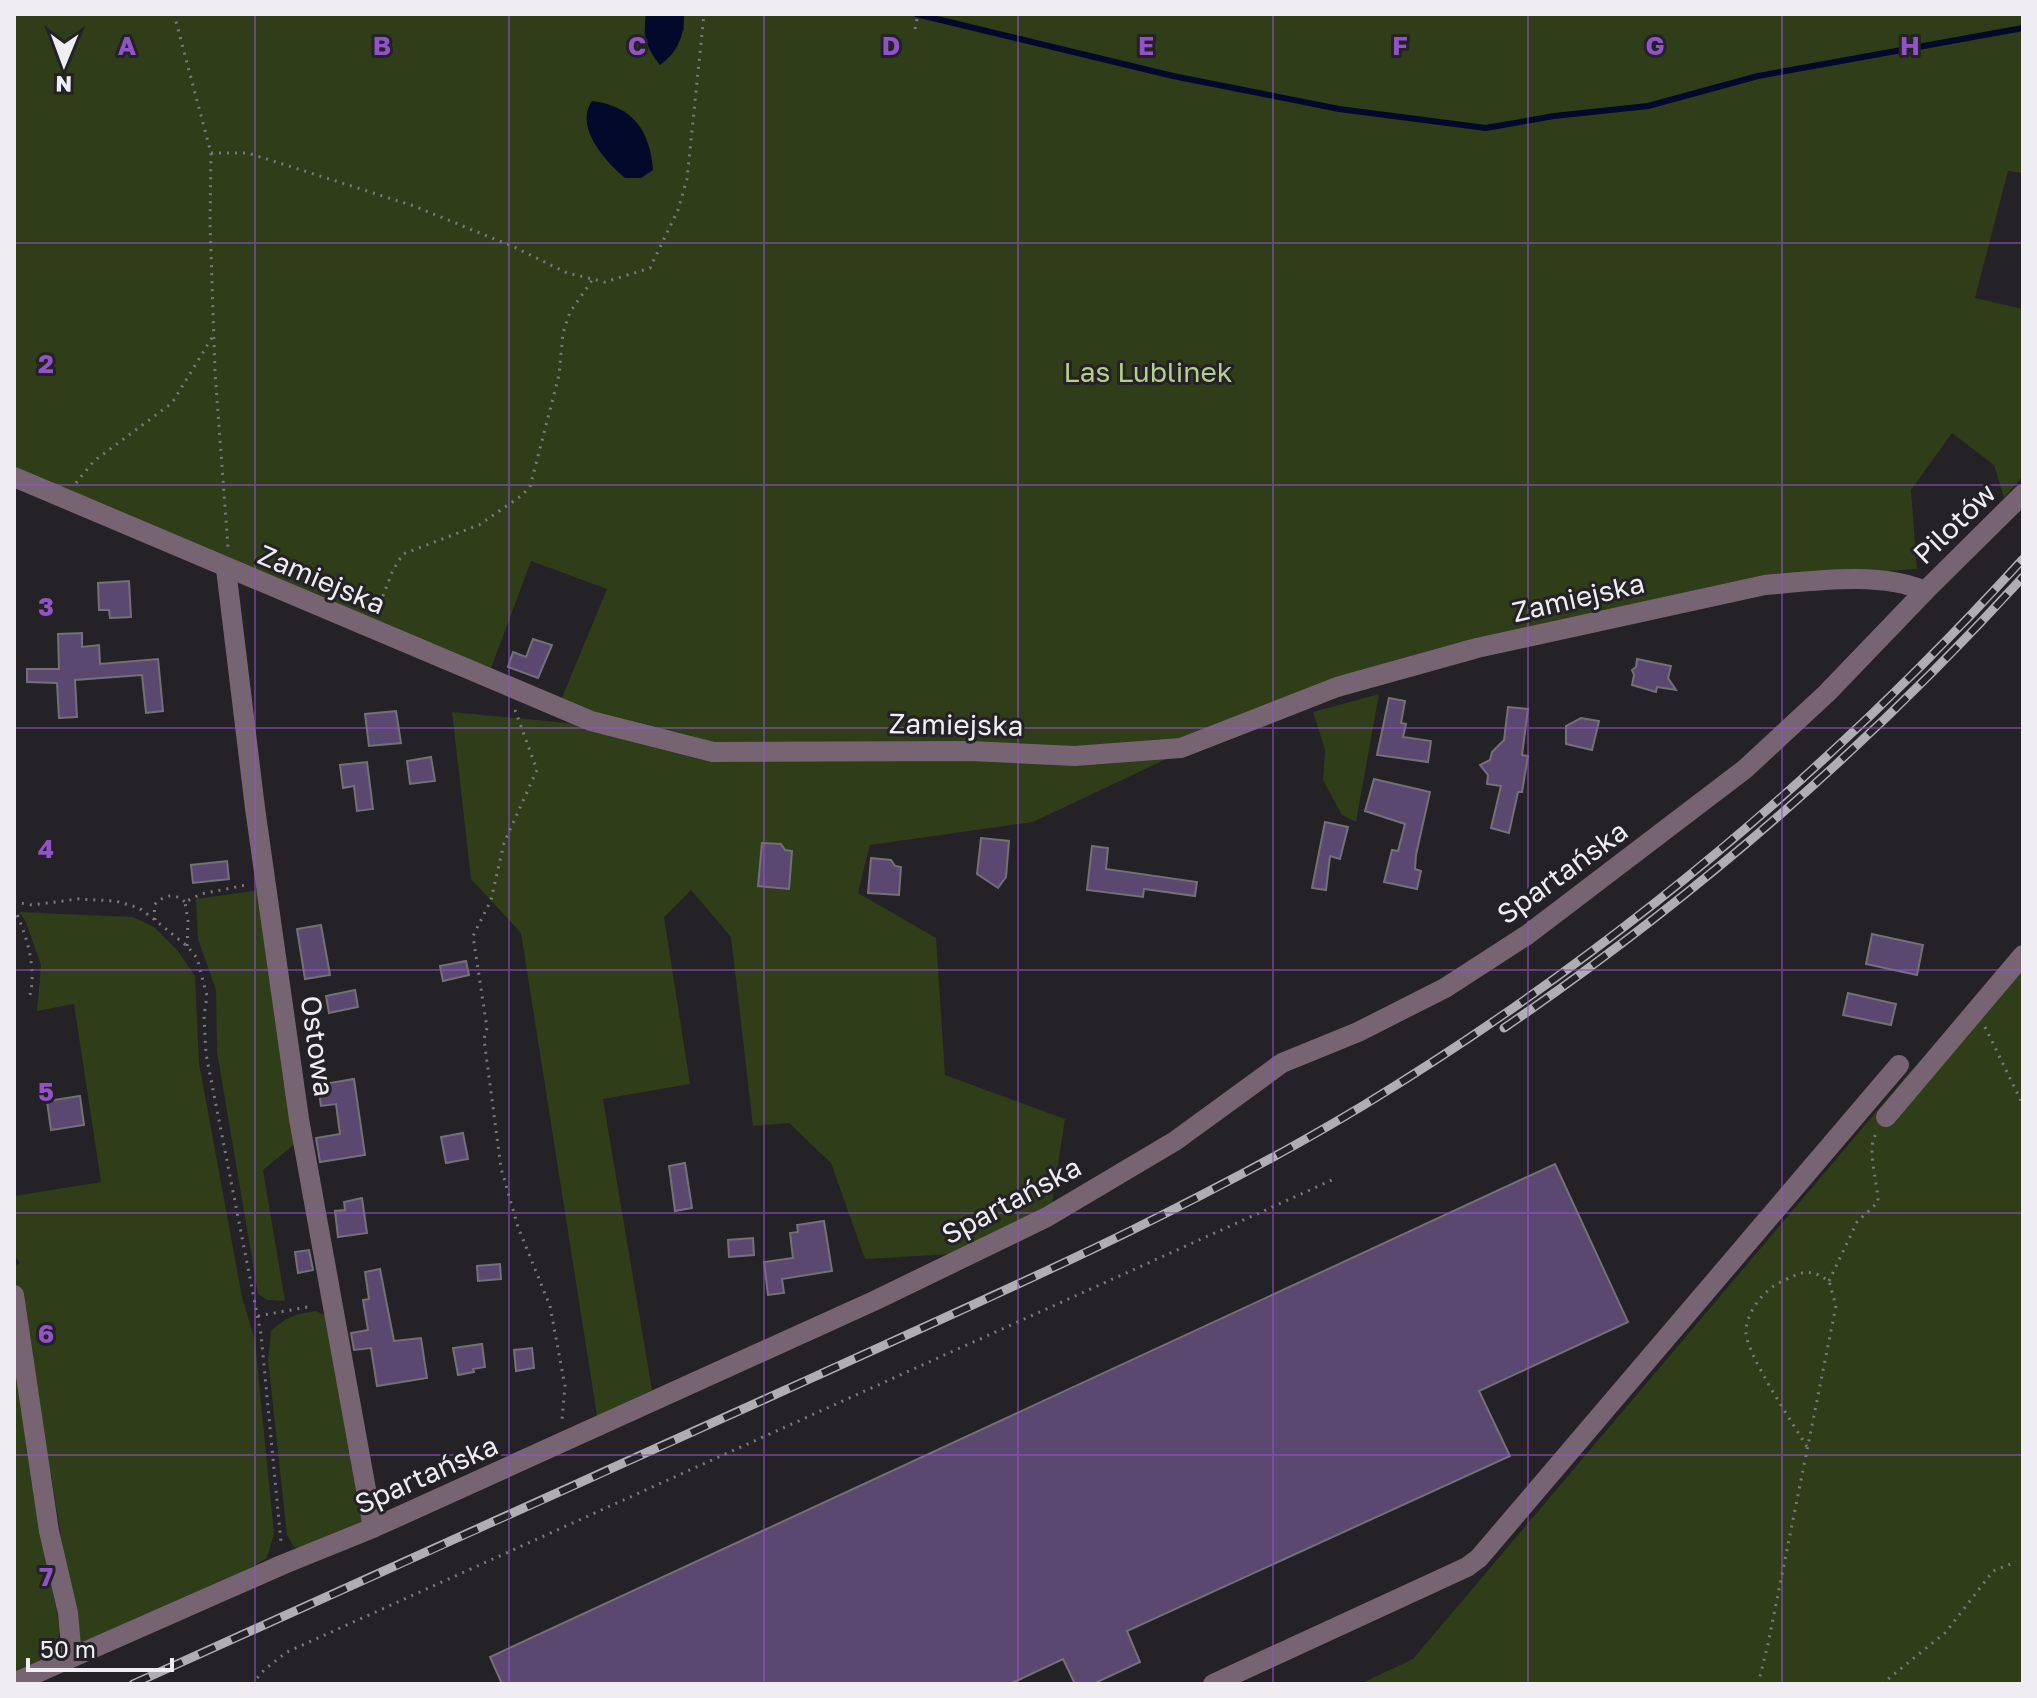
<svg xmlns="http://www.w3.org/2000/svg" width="2037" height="1698" viewBox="0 0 2037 1698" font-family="'Golos Text',sans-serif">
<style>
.green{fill:#2f3d18}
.water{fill:#02092a}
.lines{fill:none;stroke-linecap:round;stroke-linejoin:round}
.stream{stroke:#02092a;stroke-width:6}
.building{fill:#5b4871;stroke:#737077;stroke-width:2}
.path{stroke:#7c797e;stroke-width:3;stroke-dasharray:2 6;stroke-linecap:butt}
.minor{stroke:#776472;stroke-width:20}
.rail-casing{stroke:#b1aeb3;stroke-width:9}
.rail{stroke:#242127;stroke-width:6;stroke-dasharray:18;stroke-linecap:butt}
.grid{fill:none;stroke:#9253c9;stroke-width:2;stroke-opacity:0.55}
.labels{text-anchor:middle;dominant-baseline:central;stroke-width:6;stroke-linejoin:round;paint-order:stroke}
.park-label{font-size:28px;fill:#b4cf88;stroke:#242127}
.street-label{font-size:28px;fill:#efedf1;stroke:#242127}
.grid-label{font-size:26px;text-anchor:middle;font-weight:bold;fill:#9253c9;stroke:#242127;stroke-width:6;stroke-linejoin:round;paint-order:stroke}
</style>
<rect width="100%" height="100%" fill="#242127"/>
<!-- green -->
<g class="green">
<polygon points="14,14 646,14 644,35 684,31 684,14 2023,14 2023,173 2008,171 1975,298 2023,309 2023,476 2004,498 1994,465 1952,433 1911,490 1917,569 1760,579 1334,681 1178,742 1077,752 716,746 593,713 561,700 607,589 531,561 490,671 14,470"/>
<polygon points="1379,694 1356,822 1342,815 1323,780 1325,750 1313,712"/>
<polygon points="452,712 578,724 713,757 1175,755 1033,822 870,845 858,893 936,938 945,1075 1065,1119 1052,1204 953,1254 865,1259 831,1163 789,1123 753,1126 731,937 691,890 664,917 690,1084 603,1099 652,1390 597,1416 521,933 471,879"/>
<polygon points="260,890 298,1141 263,1170 285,1301 267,1300 258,1294 217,1052 216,990 198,939 196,899"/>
<polygon points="19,912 133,917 154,927 178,951 195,976 199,1063 242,1297 255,1341 274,1534 267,1558 238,1575 79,1647 51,1475 31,1475 60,1629 55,1655 14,1676 14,1266 20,1263 14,1255 14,1196 101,1182 74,1004 37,1011 41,965 26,922"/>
<polygon points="2023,963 2023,1684 1360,1684 1413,1659 1909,1073 1935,1045"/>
<path d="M316,1311L329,1317L364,1525L307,1549L294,1547L287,1535L268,1360L271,1331C284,1318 297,1313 316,1311Z"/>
</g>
<!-- water -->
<g class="water">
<path d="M646,14H684C684,36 678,52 660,65C646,48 643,36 646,14Z"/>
<path d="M592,101C633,106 650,131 653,170L641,178H625C605,161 574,127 592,101Z"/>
</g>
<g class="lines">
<!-- stream -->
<polyline class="stream" points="916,14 1173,76 1339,109 1486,128 1554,116 1648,106 1758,76 2023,28"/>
</g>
<!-- building -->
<g class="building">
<polygon points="129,581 131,617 110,618 109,610 99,610 98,583"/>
<polygon points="82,633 82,647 99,645 100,664 158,659 163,711 146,713 142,675 75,680 77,717 59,718 57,683 27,682 27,669 59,669 58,634"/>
<polygon points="533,639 552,645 538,678 508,667 513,652 526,657"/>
<polygon points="1637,659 1671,666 1668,678 1676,690 1657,687 1656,692 1632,685 1634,675 1632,670 1636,667"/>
<polygon points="1389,698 1405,701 1401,723 1406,724 1403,737 1431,741 1428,762 1377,755"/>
<polygon points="1508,707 1528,709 1522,755 1528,756 1522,792 1518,792 1509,833 1491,828 1501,786 1487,784 1488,775 1480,765 1490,760 1492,752 1504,740"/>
<polygon points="396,711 401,743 369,746 365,714"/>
<polygon points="1581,718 1599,721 1592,750 1566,744 1566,726"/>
<polygon points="431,757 435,781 410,784 407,761"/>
<polygon points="367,762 373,809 357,811 354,786 343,788 340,765"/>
<polygon points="1374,779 1430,792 1416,855 1415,869 1421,871 1417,889 1384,882 1392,850 1398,851 1405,824 1365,811"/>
<polygon points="1325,822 1348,827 1340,859 1330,856 1326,890 1312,888"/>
<polygon points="981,838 1009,841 1006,877 998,888 977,874"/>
<polygon points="762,843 781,844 785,850 792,851 789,889 758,886"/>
<polygon points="1092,846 1108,848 1106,869 1197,882 1195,896 1144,889 1143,897 1087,890"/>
<polygon points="871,858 891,860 895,866 901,867 899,895 868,893"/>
<polygon points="227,861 229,879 193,883 191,865"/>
<polygon points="321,925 330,975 305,979 297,929"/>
<polygon points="1872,934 1923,945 1917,975 1866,964"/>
<polygon points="466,961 469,975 443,981 440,966"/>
<polygon points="355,990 358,1007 329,1013 326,996"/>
<polygon points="1848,993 1896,1004 1891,1025 1843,1015"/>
<polygon points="354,1079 365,1155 320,1162 316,1138 340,1134 336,1104 321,1106 318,1085"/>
<polygon points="80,1096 84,1125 51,1130 47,1101"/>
<polygon points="463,1133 468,1159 446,1163 441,1137"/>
<polygon points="685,1163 692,1208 675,1211 669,1166"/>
<polygon points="1555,1164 1628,1322 1479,1391 1510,1456 1127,1631 1140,1662 1093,1684 1075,1684 1063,1659 1010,1684 502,1684 490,1657"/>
<polygon points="362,1198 367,1233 338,1237 335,1211 345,1210 344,1202"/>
<polygon points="824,1221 832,1271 782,1279 784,1293 768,1295 764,1262 793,1258 790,1233 798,1232 797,1225"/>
<polygon points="753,1238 754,1255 729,1257 728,1240"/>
<polygon points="309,1250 313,1270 298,1273 295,1252"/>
<polygon points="500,1264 501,1279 478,1281 477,1266"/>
<polygon points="380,1269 394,1341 421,1338 427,1378 377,1386 371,1348 354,1350 351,1333 368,1330 363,1300 369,1299 365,1272"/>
<polygon points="482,1344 485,1367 473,1369 474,1372 458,1375 453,1348"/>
<polygon points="532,1348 534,1368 516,1371 514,1350"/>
</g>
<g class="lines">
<!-- path -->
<g class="path">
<polyline points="174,14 211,153 210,224 215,372 228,547"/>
<polyline points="915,29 918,14"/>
<polyline points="211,153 248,153 414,206 514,247 567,273 605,282 650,268 678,210 687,179 704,14"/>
<polyline points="76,483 94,461 172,403 213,336"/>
<polyline points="377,611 393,570 403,554 479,525 521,496 530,487 559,375 563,333 570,312 593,279"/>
<polyline points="515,710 537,770 504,843 491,900 473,936 487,1028 484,1039 501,1168 518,1227 550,1306 565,1386 562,1420"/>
<polyline points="14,902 32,905 78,899 116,901 139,908 155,920 187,946 197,958 207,996 204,1016 206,1054 261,1334 281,1542"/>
<path d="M14,908C26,933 37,968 30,995"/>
<path d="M155,920L154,905C164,895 174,892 185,902"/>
<polyline points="187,946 188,921 185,902 201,894 246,885"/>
<polyline points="1985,1027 2023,1105"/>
<path d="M1829,1281L1857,1222L1878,1202C1878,1183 1866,1149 1876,1134"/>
<polyline points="258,1316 313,1306"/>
<polyline points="252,1684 265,1669 287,1652 1332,1180"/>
<path d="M1758,1684L1768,1644L1836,1306L1829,1281C1808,1267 1801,1272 1779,1283C1763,1291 1746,1313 1746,1332C1746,1354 1794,1425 1807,1447"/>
<polyline points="1882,1684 1946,1632 1993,1571 2016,1562"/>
</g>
<!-- minor -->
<g class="minor">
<path d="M14,477L591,721L713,752L970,751L1075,756L1181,748L1337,687L1477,648L1765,585C1813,581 1880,571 1925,591"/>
<polyline points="226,569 255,808 299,1119 373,1528"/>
<polyline points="1886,1117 2023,955"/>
<polyline points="14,1295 49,1531 68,1613 72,1657"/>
<polyline points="14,1683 284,1564 373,1528 876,1300 1047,1217 1175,1141 1282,1063 1358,1032 1445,988 1527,935 1745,769 1827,693 1925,591 2023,494"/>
<polyline points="1213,1684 1467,1567 1479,1558 1899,1065"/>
</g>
<defs>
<g id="rail">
<path d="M1504,1028C1693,899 1868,747 2023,577"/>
<path d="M133,1684C360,1582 587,1480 814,1377C1001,1292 1188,1211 1364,1105C1609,956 1830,771 2023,559"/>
</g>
</defs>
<!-- rail casing -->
<use href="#rail" class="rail-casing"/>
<!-- rail -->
<use href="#rail" class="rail"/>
</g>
<!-- grid -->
<path class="grid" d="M255,14V1684M509,14V1684M764,14V1684M1018,14V1684M1273,14V1684M1528,14V1684M1782,14V1684M14,243H2023M14,485H2023M14,728H2023M14,970H2023M14,1213H2023M14,1455H2023"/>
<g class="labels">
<!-- park labels -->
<g class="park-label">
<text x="1148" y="371">Las Lublinek</text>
</g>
<!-- street labels -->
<g class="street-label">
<text transform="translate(1954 523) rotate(-44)">Pilotów</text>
<text transform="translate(322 579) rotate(23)">Zamiejska</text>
<text transform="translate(1578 597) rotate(-13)">Zamiejska</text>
<text transform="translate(956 724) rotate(1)">Zamiejska</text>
<text transform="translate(1562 872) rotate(-36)">Spartańska</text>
<text transform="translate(318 1046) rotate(82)">Ostowa</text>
<text transform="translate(1011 1200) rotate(-28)">Spartańska</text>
<text transform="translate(426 1474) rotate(-24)">Spartańska</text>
</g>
</g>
<g class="grid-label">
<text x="127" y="55">A</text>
<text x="382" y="55">B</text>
<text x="637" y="55">C</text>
<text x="891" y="55">D</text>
<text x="1146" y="55">E</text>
<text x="1400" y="55">F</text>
<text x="1655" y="55">G</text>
<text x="1910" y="55">H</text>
<text x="46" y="373">2</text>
<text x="46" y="616">3</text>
<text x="46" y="858">4</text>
<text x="46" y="1101">5</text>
<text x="46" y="1343">6</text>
<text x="46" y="1586">7</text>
</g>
<!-- border -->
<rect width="2037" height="1698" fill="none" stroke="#efedf1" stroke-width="32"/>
<!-- north arrow -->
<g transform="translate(64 64) rotate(181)" stroke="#242127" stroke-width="6" paint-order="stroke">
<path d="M0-6L14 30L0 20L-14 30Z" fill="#efedf1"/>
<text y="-12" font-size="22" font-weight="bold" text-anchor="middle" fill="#efedf1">N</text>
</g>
<!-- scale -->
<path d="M28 1658v12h144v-12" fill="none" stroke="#efedf1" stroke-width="4"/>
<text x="40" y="1658" font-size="24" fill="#efedf1" stroke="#242127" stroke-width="6" paint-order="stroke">50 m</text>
</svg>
